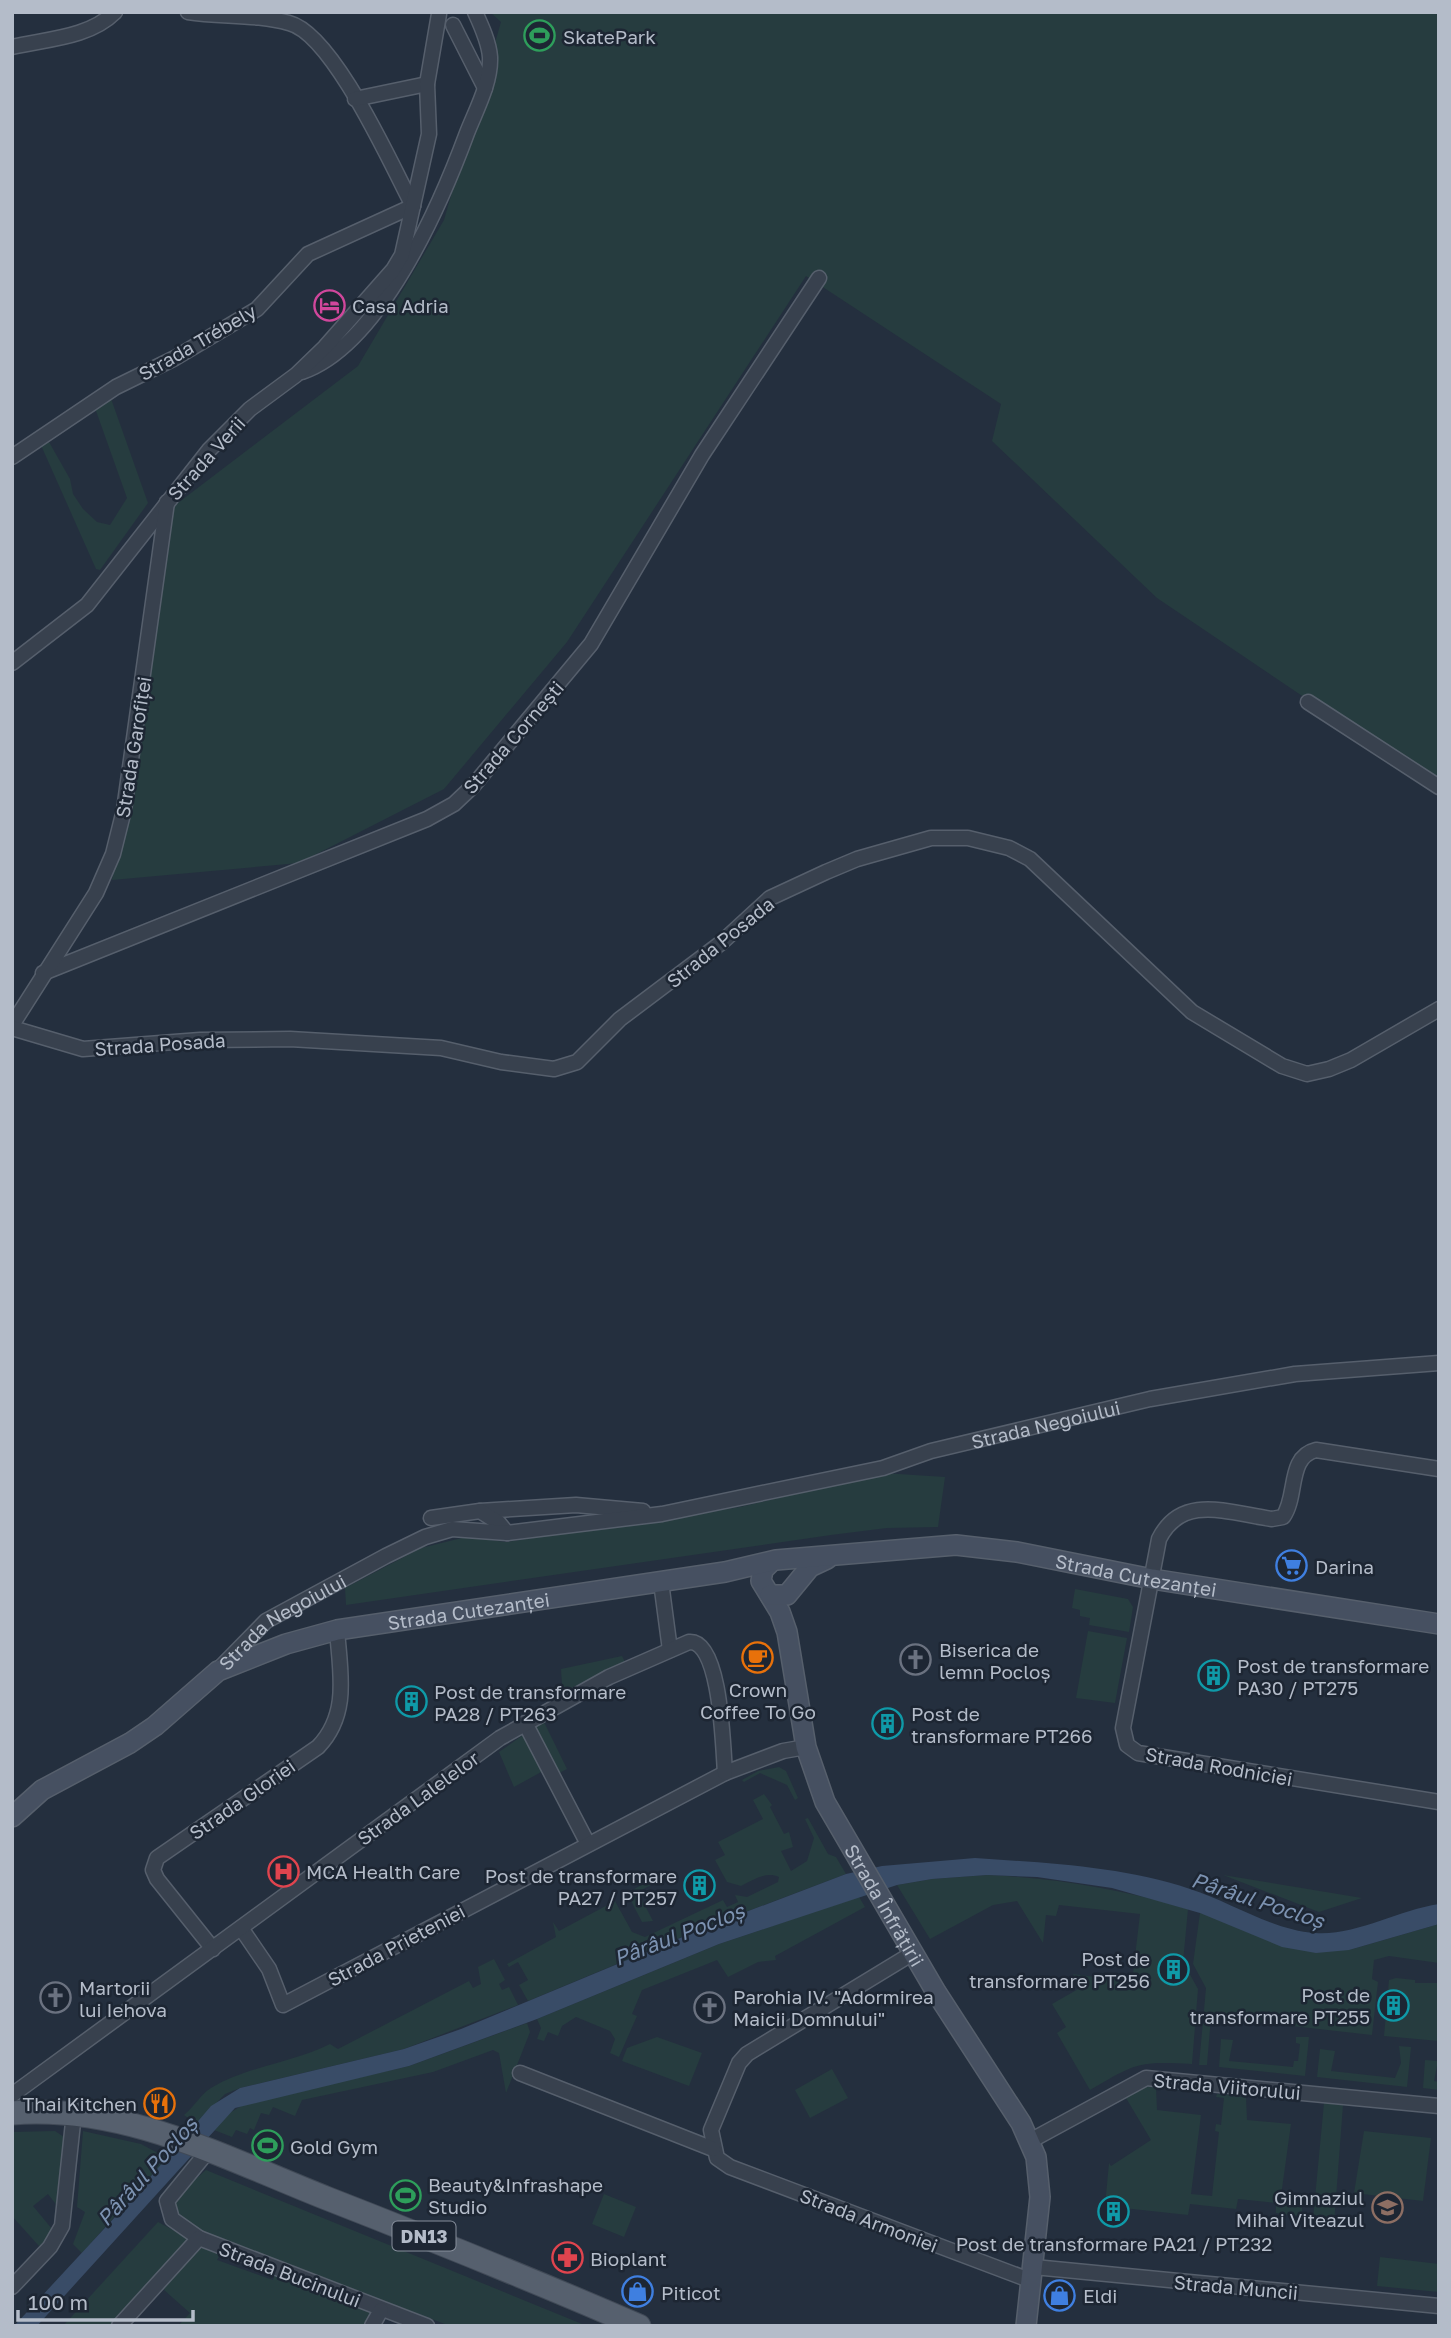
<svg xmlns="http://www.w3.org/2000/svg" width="1451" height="2338" viewBox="0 0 1451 2338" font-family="'Golos Text',sans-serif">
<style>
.green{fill:#263c3f}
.water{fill:#394c67}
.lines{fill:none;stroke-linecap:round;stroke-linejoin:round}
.street-casing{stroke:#565f6c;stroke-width:17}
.secondary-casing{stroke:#565f6c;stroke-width:22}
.primary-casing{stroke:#414a57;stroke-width:25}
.street{stroke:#38414e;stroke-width:14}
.secondary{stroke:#465061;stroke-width:19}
.primary{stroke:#56606e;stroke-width:23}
.labels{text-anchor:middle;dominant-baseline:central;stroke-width:5;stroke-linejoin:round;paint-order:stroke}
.shield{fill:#1d2633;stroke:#878f9c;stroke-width:2}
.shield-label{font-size:18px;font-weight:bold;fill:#b4bcc9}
.poi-label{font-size:19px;fill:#b4bcc9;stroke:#1d2633;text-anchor:start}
.street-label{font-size:19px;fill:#b4bcc9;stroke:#1d2633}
.water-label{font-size:21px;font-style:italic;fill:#7c92b1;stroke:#1d2633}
</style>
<rect width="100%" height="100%" fill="#242f3e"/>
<!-- green -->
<g class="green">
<polygon points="490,12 1439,12 1439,788 1157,598 992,441 1001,404 806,276 567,642 444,789 299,863 112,880 170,509 358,366 444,220 501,22"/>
<polygon points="109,393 148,503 100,570 96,569 40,443 49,442 70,479 73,494 83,509 97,522 110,525 127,498 95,408"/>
<polygon points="883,1473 945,1477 938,1527 887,1528 831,1535 346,1605 345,1588 421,1548 466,1537 506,1542 740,1507"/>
<polygon points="1075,1589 1128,1599 1133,1607 1129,1632 1089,1625 1090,1618 1080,1616 1080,1610 1072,1608"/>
<polygon points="1088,1631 1127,1638 1115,1703 1076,1698"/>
<polygon points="622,1656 625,1662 568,1690 562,1685 561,1669"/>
<polygon points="543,1720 567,1769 557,1774 533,1727"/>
<polygon points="523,1735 543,1771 514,1787 499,1752"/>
<polygon points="779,1767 786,1771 798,1798 795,1800 787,1785 760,1773 744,1782 742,1780 758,1771"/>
<path d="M764,1794L772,1805L770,1807L784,1834L789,1832L793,1847L781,1851L791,1871L807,1861L814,1838L805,1819L808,1818L828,1854L836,1857L846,1874L708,1926L528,2001L519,1985L528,1980L518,1962L509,1967L507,1964L556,1937L553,1922L559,1931L615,1901L632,1932L645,1937L723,1900L727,1907L738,1902L735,1895L747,1897L778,1882L779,1877C766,1871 753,1880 741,1886L727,1882L715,1860L725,1855L718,1842L763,1819L753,1800Z"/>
<path d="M987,1875C1056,1878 1121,1889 1188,1909L1183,1962L1198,1989L1192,2064C1138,2061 1136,2063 1090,2090L1057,2033L1066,2027L1052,2004L1080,1988L1073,1974L1132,1982L1140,1914L1059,1905L1056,1916L1046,1915L1043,1943L1017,1901L993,1905L930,1939L897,1885L932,1879Z"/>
<polygon points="1223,1875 1362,1898 1319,1912"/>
<polygon points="654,1878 660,1880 638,1892 653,1921 642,1922 627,1893"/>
<polygon points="859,1897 865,1907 775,1956 776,1960 758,1962 728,1977 717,1960 642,1990 632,2014 637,2016 619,2057 610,2053 615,2039 610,2031 576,2017 562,2026 558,2036 548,2032 544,2041 537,2039 541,2028 537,2019 719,1944"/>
<polygon points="1200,1913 1349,1950 1439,1924 1439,1963 1389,1956 1374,1960 1372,1979 1378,1982 1372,2035 1211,2017 1207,2065 1199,2065 1206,1988 1193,1964"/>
<path d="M494,1959L505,1980L499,1984L502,1990L509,1987L518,2005L404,2049L240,2088L225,2094L196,2124L184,2115C194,2107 200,2095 211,2088C248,2066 292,2063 330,2044L338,2049L469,1981L473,1988L481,1984L478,1967Z"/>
<polygon points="1396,1978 1415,1980 1415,1983 1439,1983 1439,2041 1384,2036 1389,1980"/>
<polygon points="527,2023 530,2032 506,2093 499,2053 493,2050 433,2072 302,2100 295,2116 273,2107 269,2115 261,2113 254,2130 250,2128 247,2134 236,2130 232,2137 214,2130 223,2117 246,2103 409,2066"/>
<polygon points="657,2037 702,2053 689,2086 622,2061 627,2048"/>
<polygon points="1296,2037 1309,2037 1305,2076 1219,2067 1221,2039 1233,2040 1229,2061 1293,2067 1294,2061 1298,2061 1300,2044 1296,2043"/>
<polygon points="1399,2046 1411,2047 1407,2087 1317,2077 1320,2049 1335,2051 1331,2071 1395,2078 1401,2063"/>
<polygon points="1425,2060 1438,2061 1434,2081 1439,2082 1439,2090 1423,2088"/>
<polygon points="832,2069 848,2098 810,2118 795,2090"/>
<polygon points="1145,2086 1156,2087 1157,2110 1201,2115 1191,2194 1212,2196 1219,2132 1215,2131 1216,2124 1221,2125 1224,2098 1216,2097 1217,2094 1246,2097 1247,2120 1291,2124 1280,2203 1302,2206 1302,2213 1298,2216 1276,2213 1276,2203 1238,2199 1236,2209 1190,2204 1188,2215 1105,2206 1109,2163 1111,2166 1151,2140 1126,2098"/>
<polygon points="1324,2103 1343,2105 1334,2224 1317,2222 1313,2219"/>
<polygon points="55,2131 64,2137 58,2207 48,2194 33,2206 52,2229 47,2240 39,2246 12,2216 12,2132"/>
<polygon points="83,2131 141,2144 167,2158 82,2253 73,2244 85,2212 77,2207"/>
<polygon points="1364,2131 1431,2138 1423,2201 1354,2193"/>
<polygon points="206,2170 587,2326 450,2326 200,2231 183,2222 174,2204 177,2195"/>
<polygon points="604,2194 636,2207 624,2237 592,2224"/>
<polygon points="158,2222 190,2239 110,2326 63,2326"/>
<path d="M205,2246L222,2251L217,2260L273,2280L276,2271L375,2313L368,2326H178L190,2313L164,2290C171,2274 189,2252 205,2246Z"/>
<polygon points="1380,2257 1439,2264 1439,2292 1377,2286"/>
</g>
<!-- water -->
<path class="water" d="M975,1858C1046,1863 1122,1866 1190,1889C1231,1902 1272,1930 1315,1933C1356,1936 1398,1910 1439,1904V1924L1349,1950L1316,1953L1282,1947L1200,1913L1112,1888L1037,1877L987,1875L932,1879L897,1885L719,1944L537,2019L409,2066L235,2108L37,2326H14L128,2203L211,2106L240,2088L404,2049L461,2029L709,1926L846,1874L882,1866Z"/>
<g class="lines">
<defs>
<g id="street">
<path d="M188,12C220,17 257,14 289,23C333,34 391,164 413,206"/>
<polyline points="453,25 485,88"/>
<path d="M12,47C46,39 89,38 115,12"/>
<polyline points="355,99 427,84"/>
<path d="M302,372C380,345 440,206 467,133C476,110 491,83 490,57C489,42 481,25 475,12"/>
<polyline points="12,457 116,387 175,358 257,309 308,254 413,206"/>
<polyline points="12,663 87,605 209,450 250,409 296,375 325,347 393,270 402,255 429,134 427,84 439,14"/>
<polyline points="1308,702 1439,787"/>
<polyline points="43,973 427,819 454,804 473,786 591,644 702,455 819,278"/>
<polyline points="12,1025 96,893 113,854 124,810 167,502"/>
<polyline points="12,1028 83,1049 200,1040 290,1039 441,1048 501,1062 554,1069 577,1062 620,1019 721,943 770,898 826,872 857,859 931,838 968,838 1009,848 1030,859 1192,1012 1282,1066 1307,1074 1329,1069 1351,1060 1439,1009"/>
<path d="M1439,1469L1316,1450C1287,1457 1298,1496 1283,1517L1272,1519C1229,1513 1182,1493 1159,1539L1123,1728L1127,1745L1138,1753L1439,1802"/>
<polyline points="480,1511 576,1505 643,1511"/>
<polyline points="431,1518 480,1511 499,1523 507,1533"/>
<polyline points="661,1582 670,1650"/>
<path id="s1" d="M221,1667L266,1621L386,1556L425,1537L452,1529L507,1533L662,1514L883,1468L931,1451L1150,1399L1295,1374L1439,1363"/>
<polyline points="525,1723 588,1844"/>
<polyline points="241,1928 269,1969 283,2005 725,1773 783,1751 806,1747"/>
<path d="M213,1949L157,1879L153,1870L157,1858L318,1747C350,1714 340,1672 337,1630"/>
<polyline points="913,1953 747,2054 739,2063 711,2130 717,2158 730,2167 1032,2281"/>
<polyline points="520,2073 713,2149"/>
<path d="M12,2095L500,1738L609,1677L689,1642C721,1639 723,1748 725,1773"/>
<polyline points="1030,2141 1146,2078 1439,2106"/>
<polyline points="208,2151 167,2201 172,2219 199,2238 427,2326"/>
<polyline points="1034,2267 1439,2306"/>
<polyline points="12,2287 50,2247 62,2226 74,2113"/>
<polyline points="119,2326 199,2238"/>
<polyline points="372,2326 381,2310"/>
</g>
<g id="secondary">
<path id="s2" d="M771,1562L763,1570L761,1581L780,1612L787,1632L806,1747L825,1802L936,1992L1021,2123L1036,2157L1040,2197L1026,2326"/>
<polyline points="770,1595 787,1595 810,1567 827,1559"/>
<path id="s3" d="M12,1817L42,1790L130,1743L155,1726L218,1671L286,1644L337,1630L725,1572L776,1560L956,1545L1017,1552L1152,1579L1439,1624"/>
</g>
<path id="primary" d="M12,2113C124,2104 225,2158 326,2198C431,2239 535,2281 639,2326"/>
</defs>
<!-- street casing -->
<use href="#street" class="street-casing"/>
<!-- secondary casing -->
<use href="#secondary" class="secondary-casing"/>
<!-- primary casing -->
<use href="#primary" class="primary-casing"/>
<!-- street -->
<use href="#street" class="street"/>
<!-- secondary -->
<use href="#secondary" class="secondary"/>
<!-- primary -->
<use href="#primary" class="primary"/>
</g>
<!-- icons -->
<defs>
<symbol id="stadium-ring" viewBox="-11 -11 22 22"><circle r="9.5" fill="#1d2633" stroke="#2e9e5b" stroke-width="1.5"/><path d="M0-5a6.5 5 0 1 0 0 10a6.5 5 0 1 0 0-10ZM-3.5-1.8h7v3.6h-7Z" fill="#2e9e5b"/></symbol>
<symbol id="hotel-ring" viewBox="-11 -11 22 22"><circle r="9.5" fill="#1d2633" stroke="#d1479c" stroke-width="1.5"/><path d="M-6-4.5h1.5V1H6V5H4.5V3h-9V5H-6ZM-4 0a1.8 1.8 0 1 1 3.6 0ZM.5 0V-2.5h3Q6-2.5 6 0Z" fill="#d1479c"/></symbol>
<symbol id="supermarket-ring" viewBox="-11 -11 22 22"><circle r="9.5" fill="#1d2633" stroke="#3f7fe0" stroke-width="1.5"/><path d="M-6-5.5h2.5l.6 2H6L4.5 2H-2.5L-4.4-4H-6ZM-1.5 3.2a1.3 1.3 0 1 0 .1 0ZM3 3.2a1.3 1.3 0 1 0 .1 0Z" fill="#3f7fe0"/></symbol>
<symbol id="cafe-ring" viewBox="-11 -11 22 22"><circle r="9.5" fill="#1d2633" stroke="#e8710a" stroke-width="1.5"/><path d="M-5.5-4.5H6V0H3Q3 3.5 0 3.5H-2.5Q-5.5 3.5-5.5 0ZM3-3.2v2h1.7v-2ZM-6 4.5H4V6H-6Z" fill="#e8710a"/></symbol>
<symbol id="church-ring" viewBox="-11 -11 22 22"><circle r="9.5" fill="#1d2633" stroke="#6b7280" stroke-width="1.5"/><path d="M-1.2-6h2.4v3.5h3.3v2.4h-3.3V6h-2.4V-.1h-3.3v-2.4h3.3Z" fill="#6b7280"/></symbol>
<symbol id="building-ring" viewBox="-11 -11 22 22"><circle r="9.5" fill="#1d2633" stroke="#0f9aa8" stroke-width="1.5"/><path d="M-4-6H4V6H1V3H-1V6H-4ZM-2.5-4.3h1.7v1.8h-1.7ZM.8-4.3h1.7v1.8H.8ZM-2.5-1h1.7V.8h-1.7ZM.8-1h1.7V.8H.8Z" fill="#0f9aa8"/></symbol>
<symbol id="hospital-ring" viewBox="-11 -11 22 22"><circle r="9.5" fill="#1d2633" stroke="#e0444e" stroke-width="1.5"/><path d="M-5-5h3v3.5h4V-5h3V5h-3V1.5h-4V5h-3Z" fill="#e0444e"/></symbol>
<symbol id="restaurant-ring" viewBox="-11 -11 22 22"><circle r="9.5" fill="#1d2633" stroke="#e8710a" stroke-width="1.5"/><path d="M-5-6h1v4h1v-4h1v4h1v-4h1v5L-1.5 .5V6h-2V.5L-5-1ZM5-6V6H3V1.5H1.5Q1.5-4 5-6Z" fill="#e8710a"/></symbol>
<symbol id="school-ring" viewBox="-11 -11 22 22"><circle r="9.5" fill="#1d2633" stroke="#8d6e63" stroke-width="1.5"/><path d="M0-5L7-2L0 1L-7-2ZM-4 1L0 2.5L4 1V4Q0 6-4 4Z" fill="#8d6e63"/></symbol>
<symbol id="pharmacy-ring" viewBox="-11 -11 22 22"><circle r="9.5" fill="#1d2633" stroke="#e0444e" stroke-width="1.5"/><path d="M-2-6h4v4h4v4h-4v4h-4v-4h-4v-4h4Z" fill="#e0444e"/></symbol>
<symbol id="shop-ring" viewBox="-11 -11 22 22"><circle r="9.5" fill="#1d2633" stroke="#3f7fe0" stroke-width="1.5"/><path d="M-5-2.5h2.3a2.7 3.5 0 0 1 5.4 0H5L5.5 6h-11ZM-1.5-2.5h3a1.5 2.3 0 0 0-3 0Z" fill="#3f7fe0"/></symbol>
</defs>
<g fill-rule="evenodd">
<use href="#stadium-ring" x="522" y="18" width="35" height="35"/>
<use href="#hotel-ring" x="312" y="288" width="35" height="35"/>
<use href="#supermarket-ring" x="1274" y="1548" width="35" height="35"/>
<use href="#cafe-ring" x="740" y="1640" width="35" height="35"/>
<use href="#church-ring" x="898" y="1642" width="35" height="35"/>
<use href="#building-ring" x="1196" y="1658" width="35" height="35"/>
<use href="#building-ring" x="394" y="1684" width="35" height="35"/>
<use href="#building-ring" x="870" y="1706" width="35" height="35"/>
<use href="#hospital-ring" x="266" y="1854" width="35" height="35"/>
<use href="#building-ring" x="682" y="1868" width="35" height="35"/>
<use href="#building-ring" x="1156" y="1952" width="35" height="35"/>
<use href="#church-ring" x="38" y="1980" width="35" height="35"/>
<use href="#building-ring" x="1376" y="1988" width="35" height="35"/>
<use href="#church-ring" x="692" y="1990" width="35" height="35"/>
<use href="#restaurant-ring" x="142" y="2086" width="35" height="35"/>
<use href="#stadium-ring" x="250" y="2128" width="35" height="35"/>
<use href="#stadium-ring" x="388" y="2178" width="35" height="35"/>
<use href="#school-ring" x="1370" y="2190" width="35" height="35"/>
<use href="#building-ring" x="1096" y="2194" width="35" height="35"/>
<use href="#pharmacy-ring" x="550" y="2240" width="35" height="35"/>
<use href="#shop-ring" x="620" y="2274" width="35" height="35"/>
<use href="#shop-ring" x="1042" y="2278" width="35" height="35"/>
</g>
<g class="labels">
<!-- shield labels -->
<rect class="shield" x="392.5" y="2221.5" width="63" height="29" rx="5"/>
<g class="shield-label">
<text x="424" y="2236">DN13</text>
</g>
<!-- poi labels -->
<g class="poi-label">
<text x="563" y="36">SkatePark</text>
<text x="352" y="305">Casa Adria</text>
<text x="1315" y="1566">Darina</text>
<text x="939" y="1649">Biserica de<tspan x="939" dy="22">lemn Pocloș</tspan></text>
<text x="1237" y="1665">Post de transformare<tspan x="1237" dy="22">PA30 / PT275</tspan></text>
<text x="758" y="1689" text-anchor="middle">Crown<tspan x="758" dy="22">Coffee To Go</tspan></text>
<text x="434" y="1691">Post de transformare<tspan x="434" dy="22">PA28 / PT263</tspan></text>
<text x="911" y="1713">Post de<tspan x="911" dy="22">transformare PT266</tspan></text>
<text x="306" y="1871">MCA Health Care</text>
<text x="677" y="1875" text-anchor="end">Post de transformare<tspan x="677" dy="22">PA27 / PT257</tspan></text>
<text x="1150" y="1958" text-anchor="end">Post de<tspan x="1150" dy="22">transformare PT256</tspan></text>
<text x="79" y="1987">Martorii<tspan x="79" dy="22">lui Iehova</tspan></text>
<text x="1370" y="1994" text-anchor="end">Post de<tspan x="1370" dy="22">transformare PT255</tspan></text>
<text x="733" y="1996">Parohia IV. "Adormirea<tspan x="733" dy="22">Maicii Domnului"</tspan></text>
<text x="137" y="2103" text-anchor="end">Thai Kitchen</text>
<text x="290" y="2146">Gold Gym</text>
<text x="428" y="2184">Beauty&amp;Infrashape<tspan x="428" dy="22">Studio</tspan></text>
<text x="1364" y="2197" text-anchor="end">Gimnaziul<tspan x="1364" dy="22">Mihai Viteazul</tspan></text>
<text x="1114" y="2243" text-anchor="middle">Post de transformare PA21 / PT232</text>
<text x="590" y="2258">Bioplant</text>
<text x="661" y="2292">Piticot</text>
<text x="1083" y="2295">Eldi</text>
</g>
<!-- street labels -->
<g class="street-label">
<text transform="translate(197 342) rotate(-30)">Strada Trébely</text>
<text transform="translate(206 458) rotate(-48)">Strada Verii</text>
<text transform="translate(513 737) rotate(-49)">Strada Cornești</text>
<text transform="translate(133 747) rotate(-81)">Strada Garofiței</text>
<text transform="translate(720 942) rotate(-39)">Strada Posada</text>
<text transform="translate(160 1044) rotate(-4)">Strada Posada</text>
<text stroke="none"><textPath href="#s1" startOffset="878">Strada Negoiului</textPath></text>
<text stroke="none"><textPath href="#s3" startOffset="1188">Strada Cutezanței</textPath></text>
<text stroke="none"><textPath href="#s3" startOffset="513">Strada Cutezanței</textPath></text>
<text stroke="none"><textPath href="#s1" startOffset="77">Strada Negoiului</textPath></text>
<text transform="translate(1219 1766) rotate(10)">Strada Rodniciei</text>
<text transform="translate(418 1798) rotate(-36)">Strada Lalelelor</text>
<text transform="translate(242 1799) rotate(-35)">Strada Gloriei</text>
<text stroke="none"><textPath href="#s2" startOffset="374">Strada Înfrățirii</textPath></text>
<text transform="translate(396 1945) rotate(-28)">Strada Prieteniei</text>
<text transform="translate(1227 2086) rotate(5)">Strada Viitorului</text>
<text transform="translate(869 2220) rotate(21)">Strada Armoniei</text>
<text transform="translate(290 2274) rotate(21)">Strada Bucinului</text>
<text transform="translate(1236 2287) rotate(5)">Strada Muncii</text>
</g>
<!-- water labels -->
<g class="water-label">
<text transform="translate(1258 1900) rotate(18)">Pârâul Pocloș</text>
<text transform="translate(679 1934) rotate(-21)">Pârâul Pocloș</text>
<text transform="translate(147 2171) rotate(-48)">Pârâul Pocloș</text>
</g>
</g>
<!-- border -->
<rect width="1451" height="2338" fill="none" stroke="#b4bcc9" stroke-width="28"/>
<!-- scale -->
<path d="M18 2310v10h175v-10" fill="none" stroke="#b4bcc9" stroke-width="3.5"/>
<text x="28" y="2310" font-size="21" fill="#b4bcc9" stroke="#1d2633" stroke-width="5" paint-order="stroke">100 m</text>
</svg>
